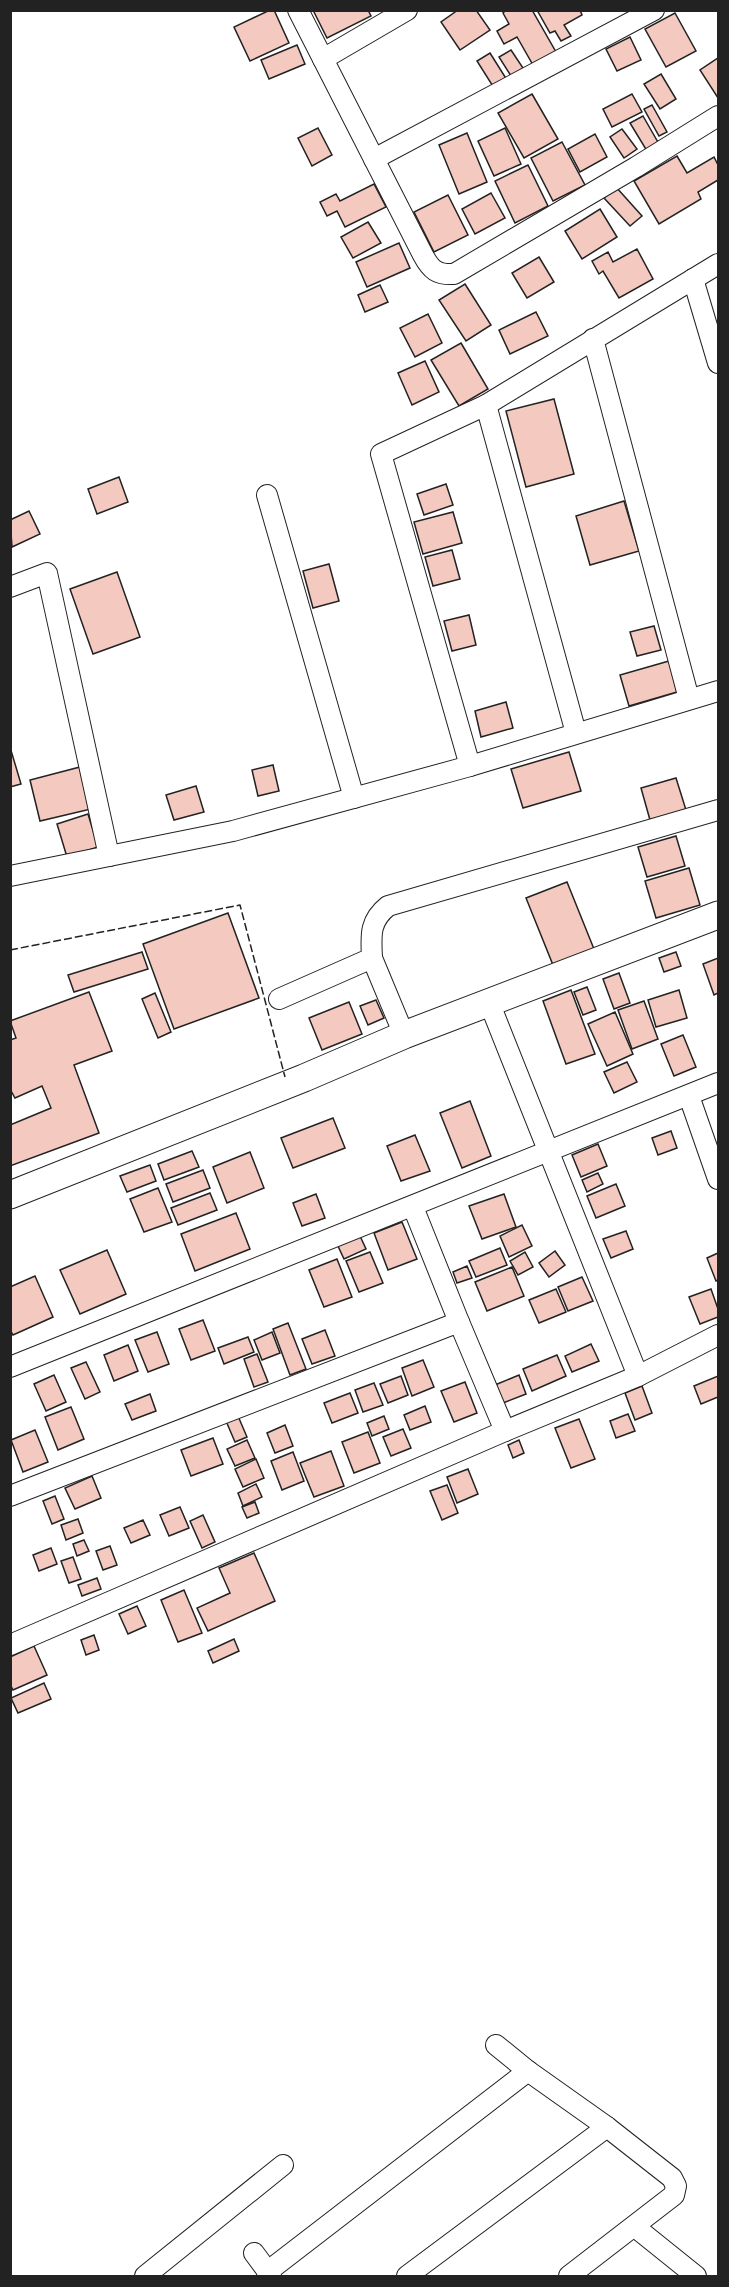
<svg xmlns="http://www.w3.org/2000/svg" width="729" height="2287" viewBox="0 0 729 2287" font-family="'Space Grotesk',sans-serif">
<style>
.building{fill:#f3c9c0;stroke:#222;stroke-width:1.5}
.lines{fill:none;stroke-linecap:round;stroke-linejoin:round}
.street-casing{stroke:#222;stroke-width:22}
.secondary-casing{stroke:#222;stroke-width:29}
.street{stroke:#fff;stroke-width:20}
.secondary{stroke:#fff;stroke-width:27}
.fence{stroke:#222;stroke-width:1.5;stroke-dasharray:8 3;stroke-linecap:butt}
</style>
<rect width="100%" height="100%" fill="#fff"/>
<!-- building -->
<g class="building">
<polygon points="270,10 274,10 289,43 250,61 234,27"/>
<polygon points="313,10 368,10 371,16 327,38"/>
<polygon points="458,10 476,10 490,30 460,50 441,22"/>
<polygon points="506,10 532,10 556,52 533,65 517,37 504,44 497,31 509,24 503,13"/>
<polygon points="537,10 580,10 582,15 564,25 571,36 561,41 555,31 550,33"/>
<polygon points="675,13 696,51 666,67 645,29"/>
<polygon points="630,37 641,60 617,71 606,49"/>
<polygon points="297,45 305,64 269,79 261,60"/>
<polygon points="511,50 523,68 511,76 499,57"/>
<polygon points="490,53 507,80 494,88 477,61"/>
<polygon points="718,58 718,98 700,70"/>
<polygon points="661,74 676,99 660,109 644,84"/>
<polygon points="532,94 558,139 524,158 498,113"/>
<polygon points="632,94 642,112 612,127 603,109"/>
<polygon points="652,105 667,132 659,136 644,109"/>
<polygon points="643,116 659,144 647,151 630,123"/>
<polygon points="318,128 332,155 312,166 298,138"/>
<polygon points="505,128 521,164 494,176 478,141"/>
<polygon points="622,129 637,149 624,158 610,137"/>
<polygon points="467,133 487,182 459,194 439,145"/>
<polygon points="595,134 607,157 580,172 568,149"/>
<polygon points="562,142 585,185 553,201 531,158"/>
<polygon points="677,156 687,173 714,157 718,165 718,180 698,192 701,199 659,224 634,181"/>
<polygon points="528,165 548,206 515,223 495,181"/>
<polygon points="374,184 386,207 345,227 337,211 327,216 320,202 336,194 340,201"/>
<polygon points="616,187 642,216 630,226 604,198"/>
<polygon points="491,193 505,218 475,234 462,209"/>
<polygon points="448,195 468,235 434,252 414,212"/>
<polygon points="600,209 617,237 582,259 565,231"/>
<polygon points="368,222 381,243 353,258 341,237"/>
<polygon points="399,243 410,268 367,287 356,262"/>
<polygon points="637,249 653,279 619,298 603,271 599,274 592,261 608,252 613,262"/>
<polygon points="539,257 554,282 527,298 512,273"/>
<polygon points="465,284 491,325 466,341 439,300"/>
<polygon points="380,285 388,302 365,312 358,295"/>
<polygon points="536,312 548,336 510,354 499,330"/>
<polygon points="428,314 442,343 415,357 400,328"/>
<polygon points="461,343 488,389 459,406 431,360"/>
<polygon points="425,361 439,392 412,405 398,373"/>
<polygon points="554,399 574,474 526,487 506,411"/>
<polygon points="119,477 128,502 97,514 88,489"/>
<polygon points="446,484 453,505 424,515 417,494"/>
<polygon points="624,501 639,551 590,565 576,516"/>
<polygon points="29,511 40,534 12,547 10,520"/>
<polygon points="453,512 462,543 423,554 414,522"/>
<polygon points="452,550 460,579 433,586 425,557"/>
<polygon points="329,564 339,601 313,608 303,571"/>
<polygon points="117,572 140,637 93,654 70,589"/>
<polygon points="469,615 476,645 452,651 444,621"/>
<polygon points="654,626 661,650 637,656 630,632"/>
<polygon points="669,661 677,692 629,706 620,675"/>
<polygon points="506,702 513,728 481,737 475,711"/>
<polygon points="10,747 21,784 10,787"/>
<polygon points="569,752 581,791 523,808 511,769"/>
<polygon points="273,765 279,791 258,796 252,770"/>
<polygon points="80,767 91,809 40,821 30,780"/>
<polygon points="676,778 686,810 650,820 641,788"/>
<polygon points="196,786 204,812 174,820 166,795"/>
<polygon points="88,814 98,847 67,857 57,824"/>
<polygon points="676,836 685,866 647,877 638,847"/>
<polygon points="689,868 700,905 656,918 645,881"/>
<polygon points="567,882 594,949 553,965 526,898"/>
<polygon points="228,913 259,998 174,1029 143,944"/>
<polygon points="142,952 148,969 74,992 68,975"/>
<polygon points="676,952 681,966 664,972 659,958"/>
<polygon points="718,958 718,993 714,995 703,964"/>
<polygon points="619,973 630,1003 614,1009 603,979"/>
<polygon points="587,987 596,1010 583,1015 574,992"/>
<polygon points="571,990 595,1054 566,1064 543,1001"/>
<polygon points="679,990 687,1018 656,1027 648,1000"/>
<polygon points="89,992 112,1051 74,1065 99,1133 10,1166 10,1125 51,1108 42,1086 15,1098 10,1089 10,1040 16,1038 10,1021"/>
<polygon points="155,993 171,1032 158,1038 142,999"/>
<polygon points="376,1000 384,1018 368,1025 360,1006"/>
<polygon points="644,1001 658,1039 632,1049 618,1010"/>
<polygon points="349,1002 362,1034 322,1050 309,1018"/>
<polygon points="615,1012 633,1054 607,1066 588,1024"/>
<polygon points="683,1035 696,1067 674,1076 661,1044"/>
<polygon points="627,1062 637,1082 614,1093 604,1072"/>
<polygon points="470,1101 491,1156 462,1168 440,1113"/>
<polygon points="333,1118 345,1148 293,1168 281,1138"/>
<polygon points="671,1131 677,1148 658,1155 652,1138"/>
<polygon points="415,1135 430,1171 401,1181 387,1146"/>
<polygon points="598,1144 607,1166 581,1177 572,1155"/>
<polygon points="192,1151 199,1167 164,1180 158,1164"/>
<polygon points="250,1152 264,1188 227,1203 213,1167"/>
<polygon points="150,1165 156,1181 127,1192 120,1176"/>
<polygon points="203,1170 210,1188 173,1202 166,1184"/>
<polygon points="598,1173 603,1184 587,1192 582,1180"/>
<polygon points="616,1184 625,1206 596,1218 587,1196"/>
<polygon points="158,1188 172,1222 144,1232 130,1199"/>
<polygon points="210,1193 217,1210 178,1225 171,1208"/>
<polygon points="316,1194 325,1218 302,1226 293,1203"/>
<polygon points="504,1194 516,1227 482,1239 469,1206"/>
<polygon points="236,1213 250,1249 195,1271 181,1234"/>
<polygon points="402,1222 417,1259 388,1270 374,1233"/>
<polygon points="522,1225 532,1246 509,1257 500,1236"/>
<polygon points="626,1231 633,1249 611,1258 603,1239"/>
<polygon points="360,1236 366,1249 344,1259 338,1246"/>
<polygon points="500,1248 507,1265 476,1277 469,1261"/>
<polygon points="107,1250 126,1294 80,1314 60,1270"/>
<polygon points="555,1251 565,1265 549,1277 539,1263"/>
<polygon points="370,1252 383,1283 359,1292 346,1261"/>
<polygon points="525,1252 533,1267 518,1275 510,1261"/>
<polygon points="718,1253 718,1280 716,1281 707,1258"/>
<polygon points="337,1259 352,1297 324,1307 309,1270"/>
<polygon points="467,1266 472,1278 457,1283 453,1272"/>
<polygon points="512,1267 524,1296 487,1311 475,1282"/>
<polygon points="35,1276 53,1317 13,1335 10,1330 10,1287"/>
<polygon points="582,1277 593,1301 568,1311 558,1287"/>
<polygon points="556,1289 566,1312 539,1323 529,1300"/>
<polygon points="711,1289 718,1309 718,1317 700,1324 689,1297"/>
<polygon points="203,1320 215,1351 191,1360 179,1329"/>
<polygon points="288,1323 306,1369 290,1375 273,1329"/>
<polygon points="325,1330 335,1356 312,1364 302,1339"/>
<polygon points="157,1332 169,1364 148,1372 135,1340"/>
<polygon points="272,1332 280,1353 262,1360 254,1340"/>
<polygon points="248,1337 254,1352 224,1364 218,1348"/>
<polygon points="591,1344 599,1361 572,1372 565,1356"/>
<polygon points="128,1345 138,1371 114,1381 104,1355"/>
<polygon points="257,1354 268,1382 254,1387 244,1359"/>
<polygon points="557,1355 566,1376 532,1391 523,1369"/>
<polygon points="423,1360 434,1387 412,1396 402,1368"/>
<polygon points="86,1362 100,1392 85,1399 71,1368"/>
<polygon points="54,1375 66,1402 46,1411 34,1384"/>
<polygon points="519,1375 526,1394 503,1403 495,1385"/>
<polygon points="401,1376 408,1395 388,1403 380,1384"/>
<polygon points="718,1376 718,1397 701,1404 694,1386"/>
<polygon points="465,1382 477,1413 454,1422 441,1391"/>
<polygon points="374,1383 383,1405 363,1412 355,1390"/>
<polygon points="642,1386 652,1413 635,1420 625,1393"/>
<polygon points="350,1393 358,1413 332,1423 324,1403"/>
<polygon points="150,1394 156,1411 132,1420 125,1404"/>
<polygon points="425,1406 431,1422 410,1430 404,1415"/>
<polygon points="71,1407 84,1439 58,1450 45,1417"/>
<polygon points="628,1414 635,1431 616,1438 610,1421"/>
<polygon points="238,1416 247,1437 235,1442 226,1421"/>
<polygon points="384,1416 389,1429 372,1436 367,1423"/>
<polygon points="579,1419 595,1459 571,1468 555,1428"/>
<polygon points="285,1425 293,1446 275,1453 267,1433"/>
<polygon points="403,1429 411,1448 391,1456 383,1437"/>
<polygon points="35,1430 48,1462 23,1472 11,1440"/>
<polygon points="368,1432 380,1463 354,1473 342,1442"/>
<polygon points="213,1438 223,1464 191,1476 181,1450"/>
<polygon points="247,1440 255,1458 235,1466 227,1449"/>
<polygon points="519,1440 524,1453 513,1458 508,1445"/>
<polygon points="331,1451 344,1486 314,1497 300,1463"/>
<polygon points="293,1452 304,1481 282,1490 271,1461"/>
<polygon points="256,1459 264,1478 243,1487 235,1469"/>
<polygon points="468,1469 478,1494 457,1503 447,1477"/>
<polygon points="92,1476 101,1498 75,1509 65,1488"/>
<polygon points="256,1484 262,1497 243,1506 238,1493"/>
<polygon points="447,1485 458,1513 442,1520 430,1491"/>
<polygon points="55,1496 64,1519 52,1524 43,1501"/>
<polygon points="255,1502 259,1513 247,1518 242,1507"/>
<polygon points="180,1507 189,1528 169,1536 160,1515"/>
<polygon points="203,1515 215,1542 202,1548 190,1521"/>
<polygon points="78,1519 83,1533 66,1540 61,1525"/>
<polygon points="143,1520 150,1535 131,1543 124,1528"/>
<polygon points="84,1540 89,1551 77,1556 73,1544"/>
<polygon points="110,1546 117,1565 103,1570 96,1551"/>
<polygon points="51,1548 57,1564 39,1571 33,1555"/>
<polygon points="254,1553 275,1601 208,1631 197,1608 230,1593 219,1568"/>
<polygon points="73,1557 81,1579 69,1583 61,1561"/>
<polygon points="97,1578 101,1589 82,1596 78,1585"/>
<polygon points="184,1590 202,1633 178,1642 161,1600"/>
<polygon points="137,1606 146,1626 128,1634 119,1614"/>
<polygon points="94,1635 99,1650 86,1655 81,1640"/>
<polygon points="234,1639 239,1651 213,1663 208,1651"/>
<polygon points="34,1646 47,1675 13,1690 10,1684 10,1657"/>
<polygon points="44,1683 51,1699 18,1713 11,1698"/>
</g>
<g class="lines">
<defs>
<g id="street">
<path d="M298,10L423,255C431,270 437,275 454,274L636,167L718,116"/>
<polyline points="323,59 407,10"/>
<polyline points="374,159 654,10"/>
<polyline points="693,279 718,363"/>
<polyline points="593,339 689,699"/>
<polyline points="486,405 576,733"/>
<polyline points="267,495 354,798"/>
<polyline points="10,587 47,573 109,856"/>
<polyline points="470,766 381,454 486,405 718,264"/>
<polyline points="10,876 233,831 470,766 718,691"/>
<polyline points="372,958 404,1035"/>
<path d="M279,999L372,958C371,936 369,921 388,906L718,810"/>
<polyline points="489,1002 638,1376"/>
<polyline points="689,1096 718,1179"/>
<polyline points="413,1207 459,1322"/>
<polyline points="10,1367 718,1083"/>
<polyline points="10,1496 459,1322 505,1431"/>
<polyline points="10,1645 505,1431 638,1376 718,1335"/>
<polyline points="496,2045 528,2071 607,2127 672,2178 676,2186 674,2195 569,2276"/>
<polyline points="635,2227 696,2276"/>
<polyline points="254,2253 271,2276"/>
<polyline points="267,2272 528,2071"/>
<polyline points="145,2276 283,2165"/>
<polyline points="407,2276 607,2127"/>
</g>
<polyline id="secondary" points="10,1195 304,1078 404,1035 718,915"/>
</defs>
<!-- street casing -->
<use href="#street" class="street-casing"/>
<!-- secondary casing -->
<use href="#secondary" class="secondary-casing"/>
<!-- street -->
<use href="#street" class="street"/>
<!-- secondary -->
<use href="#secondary" class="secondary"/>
<!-- fence -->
<polyline class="fence" points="10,950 240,905 285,1077"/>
</g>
<!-- border -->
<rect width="729" height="2287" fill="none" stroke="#222222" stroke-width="24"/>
</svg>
